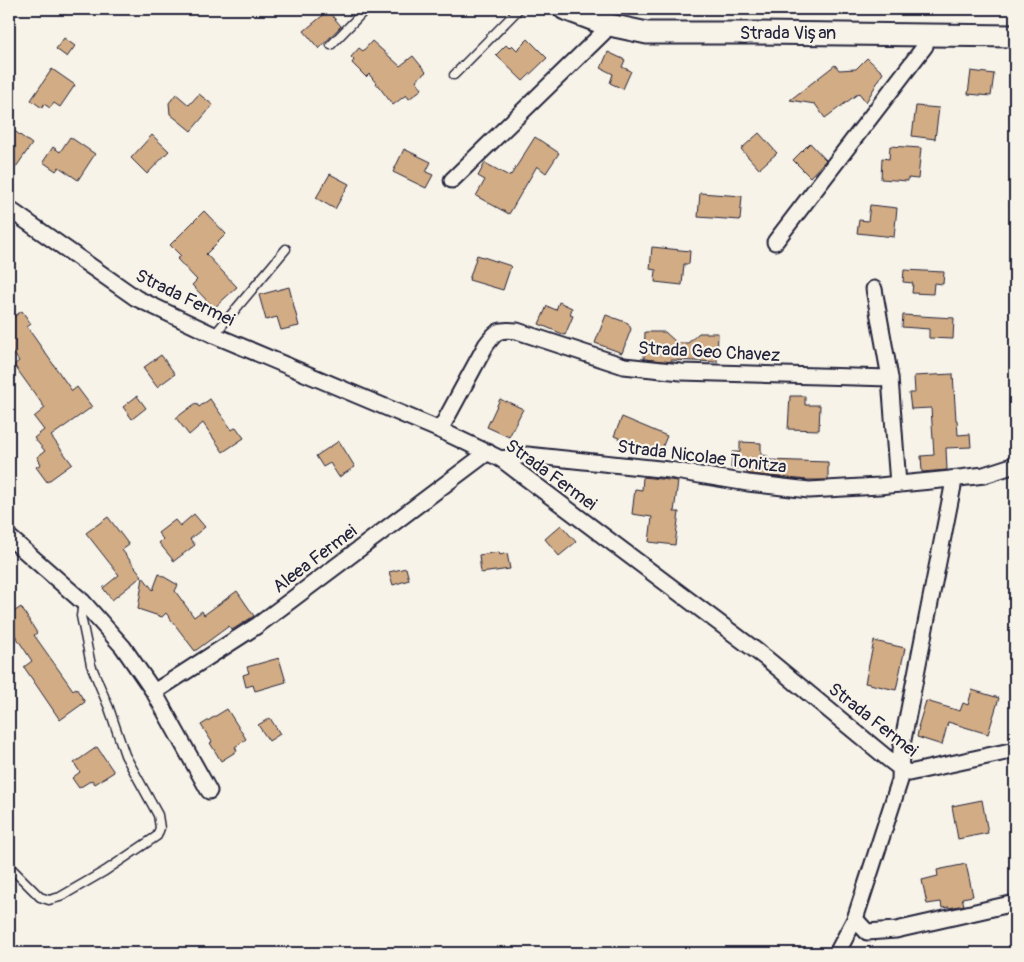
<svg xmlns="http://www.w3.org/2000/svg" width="1024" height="962" viewBox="0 0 1024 962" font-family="Pangolin,sans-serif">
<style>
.building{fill:#d2ac84;stroke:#22223b}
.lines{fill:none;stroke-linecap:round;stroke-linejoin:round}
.lane-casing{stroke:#22223b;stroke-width:11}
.street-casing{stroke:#22223b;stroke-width:19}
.secondary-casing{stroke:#22223b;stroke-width:25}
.lane{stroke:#f7f3e8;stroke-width:8}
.street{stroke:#f7f3e8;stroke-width:15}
.secondary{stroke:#f7f3e8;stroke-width:21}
.labels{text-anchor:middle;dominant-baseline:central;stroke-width:4.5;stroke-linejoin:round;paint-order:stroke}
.street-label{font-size:18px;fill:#22223b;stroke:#f7f3e8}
</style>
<rect width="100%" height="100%" fill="#f7f3e8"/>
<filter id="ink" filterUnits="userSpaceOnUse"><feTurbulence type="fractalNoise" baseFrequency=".02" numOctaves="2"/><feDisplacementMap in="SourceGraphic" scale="10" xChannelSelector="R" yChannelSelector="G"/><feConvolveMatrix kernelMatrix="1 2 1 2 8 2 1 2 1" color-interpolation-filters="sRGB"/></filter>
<g filter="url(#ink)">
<!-- building -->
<g class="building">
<polygon points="328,11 341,26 319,49 304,31"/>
<polygon points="64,38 75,46 67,57 56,49"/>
<polygon points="528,39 547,58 523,81 496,55 506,45 509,48 512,45 517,50"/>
<polygon points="372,41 400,66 413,56 426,72 416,80 422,89 409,99 406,95 393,105 369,74 366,77 352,63 354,60 351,57 359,48 363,51"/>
<polygon points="608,52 625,60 622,67 631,71 623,89 610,83 613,74 601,68"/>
<polygon points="867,58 883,73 866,102 859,93 825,118 815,104 790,100 835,65 839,70 856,69"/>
<polygon points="52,69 75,85 60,107 54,103 50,108 44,104 42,108 31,100"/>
<polygon points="971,71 994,74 991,96 968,94"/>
<polygon points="176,94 189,105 199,94 213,105 191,131 170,114 169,103"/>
<polygon points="916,106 939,108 935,139 912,136"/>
<polygon points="9,127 32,144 9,177"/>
<polygon points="759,133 777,153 759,169 741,149"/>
<polygon points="152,135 169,151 147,174 131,158"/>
<polygon points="70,137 95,154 78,180 59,167 56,171 43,162 53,147 60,152"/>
<polygon points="535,137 559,153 546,173 537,166 509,214 476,196 485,180 478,176 485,163 509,176 510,174 511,175"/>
<polygon points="810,143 826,160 810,177 793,160"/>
<polygon points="890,146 921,148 918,179 908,178 908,181 881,179 882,158 889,159"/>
<polygon points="404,149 431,162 426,172 433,175 426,188 393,172"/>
<polygon points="330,174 349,184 335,209 316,198"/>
<polygon points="700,193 742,196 740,220 698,217"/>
<polygon points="870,205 897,208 894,237 857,233 859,220 868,221"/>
<polygon points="204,211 226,234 206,254 237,287 214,308 192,285 197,280 177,259 181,256 170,245"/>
<polygon points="652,247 690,251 689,264 684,264 682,285 655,282 656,270 650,269"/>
<polygon points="477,255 511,266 503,290 469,280"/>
<polygon points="904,270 944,272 943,284 934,283 933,294 912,293 913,283 903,282"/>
<polygon points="289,287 299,326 281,330 277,317 266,320 259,295"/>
<polygon points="559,302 572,308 570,315 573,316 565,335 539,324 547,306 556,310"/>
<polygon points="22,311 31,324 27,327 72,391 77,387 92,407 51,436 72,464 47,482 36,467 41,464 37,457 45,451 34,438 44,430 34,417 45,408 14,365 19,361 9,347 9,320"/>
<polygon points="606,315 628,323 631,329 622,353 595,343"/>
<polygon points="903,315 954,318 953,339 929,338 929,329 902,327"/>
<polygon points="645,332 665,332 677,343 688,343 699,333 718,333 717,362 671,360 671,362 644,359"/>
<polygon points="161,355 175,374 157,387 143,368"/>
<polygon points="953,374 956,420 957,420 958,435 970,434 971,447 946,448 947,470 922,472 921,456 934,455 931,408 911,409 909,393 915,393 914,376"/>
<polygon points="137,396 146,408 132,419 123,407"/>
<polygon points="790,396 805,396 805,405 820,405 819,430 788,429"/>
<polygon points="210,399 232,430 236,427 244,438 223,452 203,423 189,435 176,418 196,403 199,407"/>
<polygon points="500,399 506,402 506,401 523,409 509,437 487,427"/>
<polygon points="622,417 667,436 659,455 614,436"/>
<polygon points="339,441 355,467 339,477 330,463 323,467 316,456"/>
<polygon points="740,442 761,443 761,455 768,456 768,460 828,462 828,480 807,480 749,474 747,473 747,469 731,468 732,452 740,452"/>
<polygon points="643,477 678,481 674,512 679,512 675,545 649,542 652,517 632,514 635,489 642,490"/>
<polygon points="194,514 205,527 190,539 195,545 174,561 159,543 163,539 158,533 175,520 180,526"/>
<polygon points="108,517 129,545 122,550 142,576 112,600 103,588 119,575 86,533"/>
<polygon points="561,525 576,542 559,556 545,539"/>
<polygon points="499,552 500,555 507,553 510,569 481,573 479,555"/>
<polygon points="406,568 409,580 393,585 389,572"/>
<polygon points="159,574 178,585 175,591 194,617 202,611 204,615 237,591 254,616 232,630 229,626 195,651 166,613 162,617 138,609 143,577 153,590"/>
<polygon points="21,607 37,633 34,635 73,690 76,688 85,702 60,720 24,667 32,661 9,626 9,615"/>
<polygon points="874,641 905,648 896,690 865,683"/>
<polygon points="279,658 286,682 255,691 253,685 246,687 243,675 249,673 247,667"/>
<polygon points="972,690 999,698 988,734 948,722 942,745 917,737 919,727 918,727 926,701 960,711 963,703 968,705"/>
<polygon points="227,709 246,739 235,747 237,751 221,761 210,743 212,742 201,725"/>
<polygon points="270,718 280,734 269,741 258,725"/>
<polygon points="97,747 114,772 95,784 92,780 79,788 72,778 80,772 74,763"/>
<polygon points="982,800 988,833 958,839 952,806"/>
<polygon points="966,864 973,896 962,898 964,905 949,908 949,907 942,908 941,902 927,904 922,880 938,876 937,870"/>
</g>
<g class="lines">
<defs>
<g id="lane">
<polyline points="331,45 366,9"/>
<polyline points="454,75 519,9"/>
<polyline points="214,335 286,249"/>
<polyline points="9,866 40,897 49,900 60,897 105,871 157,836 160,828 158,815 125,755 109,708 91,665 81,616 83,602"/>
</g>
<g id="street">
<polyline points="452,180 603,33 605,24"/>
<polyline points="9,209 136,298 214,335 440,430 501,459 767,659 887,758 900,768 909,773 1015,750"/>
<polyline points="775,242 925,46 926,34"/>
<polyline points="874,289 890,378 898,484"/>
<path d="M440,430L486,345C497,330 499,329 517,331L624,366L681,372L890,378"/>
<polyline points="501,459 527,455 669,470 748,483 809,490 879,486 951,479 953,486 901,750 900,780 855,919 837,953"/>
<polyline points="951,479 984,475 1015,465"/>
<polyline points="9,537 83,602 123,647 154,692 209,791"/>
<polyline points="154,692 258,625 488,452"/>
<polyline points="855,919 867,932 896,930 1015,903"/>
</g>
<polyline id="secondary" points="565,9 605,24 647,33 758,33 1015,36"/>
</defs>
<!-- lane casing -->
<use href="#lane" class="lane-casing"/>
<!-- street casing -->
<use href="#street" class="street-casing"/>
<!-- secondary casing -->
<use href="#secondary" class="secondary-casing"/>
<!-- lane -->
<use href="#lane" class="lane"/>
<!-- street -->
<use href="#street" class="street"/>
<!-- secondary -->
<use href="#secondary" class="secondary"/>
</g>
</g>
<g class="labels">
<!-- street labels -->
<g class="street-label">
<text x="788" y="33">Strada Vișan</text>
<text transform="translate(185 298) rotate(26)">Strada Fermei</text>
<text transform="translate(709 352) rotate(3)">Strada Geo Chavez</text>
<text transform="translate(702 457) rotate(7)">Strada Nicolae Tonitza</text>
<text transform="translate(551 475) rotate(36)">Strada Fermei</text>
<text transform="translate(315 559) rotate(-37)">Aleea Fermei</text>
<text transform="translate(873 720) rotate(38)">Strada Fermei</text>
</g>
</g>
<!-- margin -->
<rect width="1024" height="962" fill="none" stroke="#f7f3e8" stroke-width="30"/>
<rect x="15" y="15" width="994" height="932" fill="none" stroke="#22223b" stroke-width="2" filter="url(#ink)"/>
</svg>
